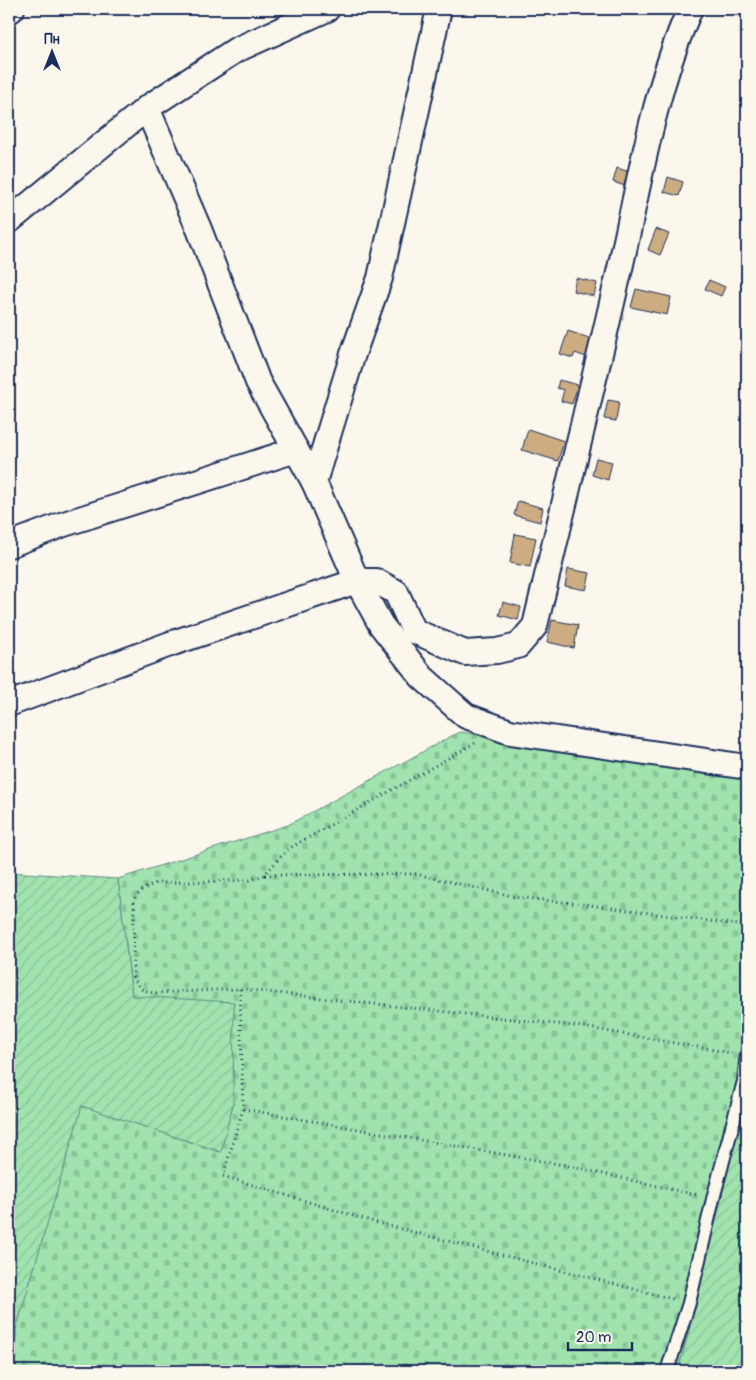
<svg xmlns="http://www.w3.org/2000/svg" width="756" height="1380" viewBox="0 0 756 1380" font-family="Pangolin,sans-serif">
<style>
.cemetery{fill:url(#cemetery-stones);stroke:#5e8986}
.garden{fill:url(#garden-furrows);stroke:#5e8986}
.building{fill:#cdac81;stroke:#1b2f5e}
.lines{fill:none;stroke-linecap:round;stroke-linejoin:round}
.service-casing{stroke:#1b2f5e;stroke-width:16}
.minor-casing{stroke:#1b2f5e;stroke-width:28}
.path{stroke:#1b2f5e;stroke-width:3;stroke-dasharray:1 4;stroke-linecap:butt}
.service{stroke:#fbf7ec;stroke-width:12}
.minor{stroke:#fbf7ec;stroke-width:24}
</style>
<defs>
<pattern id="cemetery-stones" width="16" height="16" patternUnits="userSpaceOnUse" patternTransform="scale(1.25)"><rect width="16" height="16" fill="#a0e3ae"/><path d="M2 7V4a2 2 0 0 1 4 0v3zM10 15v-3a2 2 0 0 1 4 0v3z" fill="#89c398"/></pattern>
<pattern id="garden-furrows" width="10" height="10" patternUnits="userSpaceOnUse" patternTransform="scale(1.25)"><rect width="10" height="10" fill="#a0e3ae"/><path d="M-1 1l2-2M0 10L10 0M9 11l2-2" fill="none" stroke="#89c398"/></pattern>
</defs>
<rect width="100%" height="100%" fill="#fbf7ec"/>
<filter id="ink" filterUnits="userSpaceOnUse"><feTurbulence type="fractalNoise" baseFrequency=".02" numOctaves="2"/><feDisplacementMap in="SourceGraphic" scale="10" xChannelSelector="R" yChannelSelector="G"/><feConvolveMatrix kernelMatrix="1 2 1 2 8 2 1 2 1" color-interpolation-filters="sRGB"/></filter>
<g filter="url(#ink)">
<!-- cemetery -->
<polygon class="cemetery" points="459,732 747,771 747,1088 696,1305 678,1371 25,1371 9,1366 9,1353 82,1105 220,1152 233,1104 132,996 118,879 288,825"/>
<!-- garden -->
<g class="garden">
<polygon points="9,872 118,879 132,996 234,1002 233,1104 221,1152 82,1106 9,1353"/>
<polygon points="747,1088 747,1371 678,1371 696,1305"/>
</g>
<!-- building -->
<g class="building">
<polygon points="617,168 633,173 628,187 613,182"/>
<polygon points="668,177 683,182 679,196 664,192"/>
<polygon points="656,229 669,234 660,255 648,250"/>
<polygon points="576,278 597,283 594,296 573,291"/>
<polygon points="709,280 725,287 721,296 705,289"/>
<polygon points="636,289 671,297 667,315 631,307"/>
<polygon points="568,331 592,339 586,357 575,353 573,358 560,354"/>
<polygon points="559,380 578,385 572,404 561,401 564,390 557,388"/>
<polygon points="608,400 619,402 616,421 604,419"/>
<polygon points="528,429 564,441 558,461 522,450"/>
<polygon points="596,458 612,462 608,480 592,475"/>
<polygon points="518,501 543,508 540,522 514,515"/>
<polygon points="515,534 536,538 530,567 510,563"/>
<polygon points="568,569 590,573 586,590 565,586"/>
<polygon points="503,602 521,607 518,620 499,615"/>
<polygon points="552,620 578,625 574,648 547,642"/>
</g>
<g class="lines">
<defs>
<polyline id="service" points="667,1371 689,1303 713,1199 744,1081 747,1053"/>
<g id="minor">
<polyline points="439,9 380,278 353,354 314,482 357,581 381,625 422,677 466,716 510,732 747,767"/>
<polyline points="9,11 12,9"/>
<polyline points="147,108 199,229 258,382 314,482"/>
<polyline points="9,221 147,108 236,50 327,9"/>
<polyline points="9,545 64,524 296,450"/>
<path d="M9,704L170,644L357,581H376L396,592L414,631L465,653L497,651L518,646L535,626C564,506 593,385 621,264C640,179 654,90 690,9"/>
</g>
</defs>
<!-- service casing -->
<use href="#service" class="service-casing"/>
<!-- minor casing -->
<use href="#minor" class="minor-casing"/>
<!-- path -->
<g class="path">
<polyline points="475,743 288,849 264,875 250,880 156,883 140,891 134,899 133,977 141,989 153,993 240,989 583,1027 732,1053"/>
<polyline points="265,875 416,874 516,897 590,905 747,926"/>
<polyline points="240,989 243,1109 223,1176 374,1222 673,1299"/>
<polyline points="243,1109 564,1165 697,1195"/>
</g>
<!-- service -->
<use href="#service" class="service"/>
<!-- minor -->
<use href="#minor" class="minor"/>
</g>
</g>
<!-- margin -->
<rect width="756" height="1380" fill="none" stroke="#fbf7ec" stroke-width="30"/>
<rect x="15" y="15" width="726" height="1350" fill="none" stroke="#1b2f5e" stroke-width="2" filter="url(#ink)"/>
<!-- north arrow -->
<g transform="translate(52 52)" stroke="#fbf7ec" stroke-width="4" paint-order="stroke">
<path d="M0-4L9 19L0 12L-9 19Z" fill="#1b2f5e"/>
<text y="-8" font-size="14" font-weight="bold" text-anchor="middle" fill="#1b2f5e">Пн</text>
</g>
<!-- scale -->
<path d="M568 1342v8h64v-8" fill="none" stroke="#1b2f5e" stroke-width="2.5"/>
<text x="576" y="1342" font-size="15" fill="#1b2f5e" stroke="#fbf7ec" stroke-width="4" paint-order="stroke">20 m</text>
</svg>
